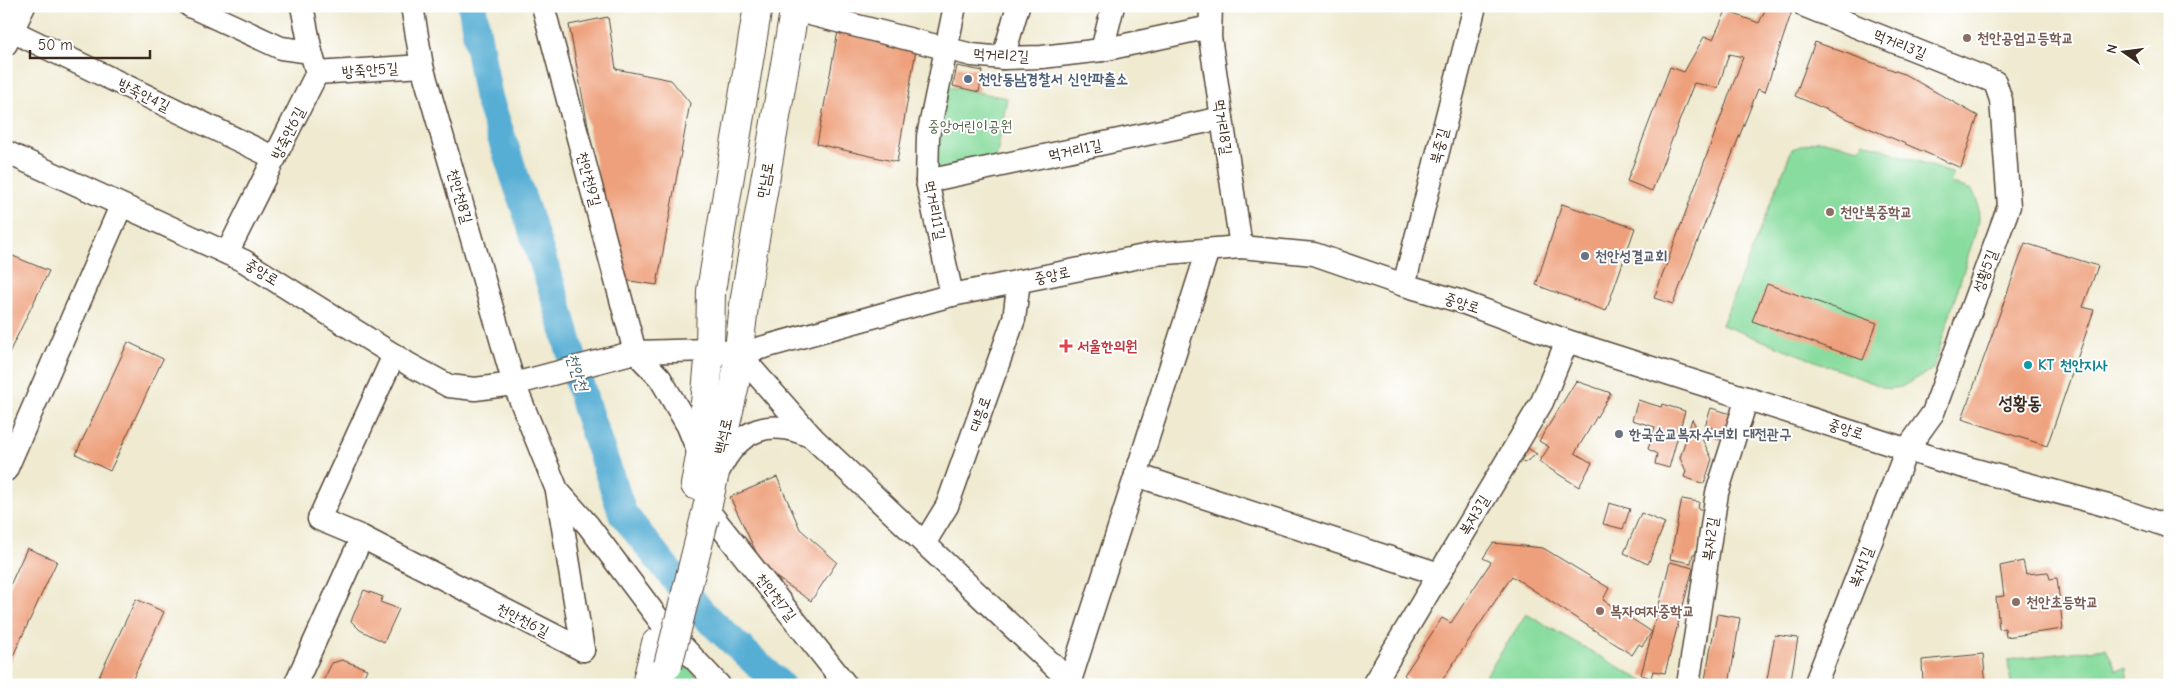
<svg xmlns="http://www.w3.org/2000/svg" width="2176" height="691" viewBox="0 0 2176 691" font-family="'Comic Neue','Poor Story',sans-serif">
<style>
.green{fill:#88dc9e;stroke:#62835e}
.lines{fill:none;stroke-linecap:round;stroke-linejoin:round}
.river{stroke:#57aed4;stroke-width:29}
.building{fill:#eea07b}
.minor-casing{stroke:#564739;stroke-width:25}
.major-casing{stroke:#564739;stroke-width:30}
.minor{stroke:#fff;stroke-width:22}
.major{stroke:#fff;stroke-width:28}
.major-bridge-casing{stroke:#564739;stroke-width:30;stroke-linecap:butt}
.major-bridge{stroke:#fff;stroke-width:28}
.education-dot{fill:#8d6e63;stroke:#fff;stroke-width:2}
.service-dot{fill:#5c6f8a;stroke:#fff;stroke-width:2}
.worship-dot{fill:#6b7280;stroke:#fff;stroke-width:2}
.health-dot{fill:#e0444e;stroke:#fff;stroke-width:2}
.culture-dot{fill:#0f9aa8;stroke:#fff;stroke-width:2}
.labels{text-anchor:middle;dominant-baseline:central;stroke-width:4;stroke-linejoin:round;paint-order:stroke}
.education-label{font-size:15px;font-weight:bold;fill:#785e54;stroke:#fff;text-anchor:start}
.street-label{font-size:15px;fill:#3b2a1e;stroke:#fff}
.service-label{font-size:15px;font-weight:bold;fill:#4e5e75;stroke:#fff;text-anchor:start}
.park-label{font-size:15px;fill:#525f44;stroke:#fff}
.worship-label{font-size:15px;font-weight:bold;fill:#5b616d;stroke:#fff;text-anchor:start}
.health-label{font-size:15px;font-weight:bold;fill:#be3a42;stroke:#fff;text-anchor:start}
.culture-label{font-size:15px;font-weight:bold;fill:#0d838f;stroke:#fff;text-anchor:start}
.water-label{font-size:16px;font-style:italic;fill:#465f67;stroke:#fff}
.quarter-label{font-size:18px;font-weight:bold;fill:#3b2a1e;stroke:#fff}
</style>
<rect width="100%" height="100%" fill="#fff"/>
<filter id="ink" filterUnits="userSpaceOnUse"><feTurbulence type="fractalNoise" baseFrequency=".02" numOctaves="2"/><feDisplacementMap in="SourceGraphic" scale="10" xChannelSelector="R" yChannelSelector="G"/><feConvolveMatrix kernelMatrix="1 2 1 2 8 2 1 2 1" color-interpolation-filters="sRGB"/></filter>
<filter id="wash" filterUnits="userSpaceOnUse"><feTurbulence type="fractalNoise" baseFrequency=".0096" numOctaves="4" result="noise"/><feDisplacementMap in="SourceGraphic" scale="20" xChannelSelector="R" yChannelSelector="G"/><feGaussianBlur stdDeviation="1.12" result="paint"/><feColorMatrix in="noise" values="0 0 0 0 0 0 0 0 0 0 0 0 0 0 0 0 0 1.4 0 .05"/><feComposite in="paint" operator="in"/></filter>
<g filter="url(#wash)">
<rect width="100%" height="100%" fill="#efead0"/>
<!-- green -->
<g class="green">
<polygon points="946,86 1007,98 996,160 937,173 934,155"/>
<polygon points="1819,140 1859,149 1863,142 1954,174 1950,183 1972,190 1978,201 1979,221 1933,369 1901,387 1888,389 1722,325 1792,149"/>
<polygon points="1526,614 1650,685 1480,685"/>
<polygon points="2106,648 2116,670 2126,668 2128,685 2011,685 2008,660"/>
<polygon points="681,660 705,685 671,685 677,662"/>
</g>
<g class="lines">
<!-- river -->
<polyline class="river" points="472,6 488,97 556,300 586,407 623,514 702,613 780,685"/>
</g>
<g id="blocks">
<!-- building -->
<g class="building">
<polygon points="1767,6 1792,11 1765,92 1758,89 1673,304 1654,298 1743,57 1729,54 1718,88 1694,83 1652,191 1627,181 1670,67 1684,72 1704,37 1713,39 1726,11 1759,23"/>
<polygon points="608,17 616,69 671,80 690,103 657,285 617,279 569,25"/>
<polygon points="838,31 916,50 897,162 817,144"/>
<polygon points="1815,42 1904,74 1978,116 1961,168 1795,96"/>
<polygon points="957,66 983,71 979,92 953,86"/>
<polygon points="1562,204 1635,228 1606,311 1536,285"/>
<polygon points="2025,243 2098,266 2083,307 2094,310 2047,446 1962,419"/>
<polygon points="8,254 49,271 6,359 6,258"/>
<polygon points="1767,284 1877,323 1863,360 1752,321"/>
<polygon points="128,342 163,359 110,471 76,454"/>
<polygon points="1576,381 1611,393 1575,453 1592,463 1579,487 1539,462 1549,447 1539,441"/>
<polygon points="1638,400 1661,407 1662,404 1685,411 1669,468 1655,464 1657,454 1648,449 1655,427 1632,420"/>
<polygon points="1711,408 1731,414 1724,440 1714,438 1716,429 1705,426"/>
<polygon points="1692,419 1712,459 1704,484 1684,477 1686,471 1680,458"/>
<polygon points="1524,446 1537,454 1524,463 1517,459"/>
<polygon points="777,477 800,529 837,562 811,601 764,569 730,497"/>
<polygon points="1682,499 1699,502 1698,509 1704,509 1696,554 1693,554 1691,563 1670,559"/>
<polygon points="1609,503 1630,509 1623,529 1603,524"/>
<polygon points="1641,513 1665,523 1648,564 1624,553"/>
<polygon points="1493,543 1543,548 1609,588 1603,600 1652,632 1642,646 1639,644 1632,655 1512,576 1439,685 1410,685 1412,682 1404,675 1442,618 1451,623 1491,562 1483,558"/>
<polygon points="27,548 57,561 6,671 6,594"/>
<polygon points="2023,561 2026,574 2048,572 2050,579 2057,578 2063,629 2006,637 2005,628 1999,629 1996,597 2004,596 2000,566"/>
<polygon points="1670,562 1693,568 1665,673 1653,671 1651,678 1641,675"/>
<polygon points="364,590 383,597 380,602 399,609 384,642 360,630 351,621"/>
<polygon points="136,599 164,612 130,685 95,685"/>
<polygon points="1717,614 1740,618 1729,685 1704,685"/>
<polygon points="1775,635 1798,638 1790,685 1766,685"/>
<polygon points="1983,654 1986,685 1923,685 1922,660"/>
<polygon points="342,660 367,669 360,685 321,685 332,663"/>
</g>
</g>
</g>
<g filter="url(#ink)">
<use href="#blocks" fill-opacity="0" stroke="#564739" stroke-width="1"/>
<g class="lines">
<defs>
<g id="minor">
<polyline points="190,6 281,48 311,52"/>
<polyline points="412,6 422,66 514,384 557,490 588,525 666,629 719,685"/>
<polyline points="543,6 635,352 660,378 688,426 700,456"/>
<polyline points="1211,6 1210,37 1241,247"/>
<polyline points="1805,6 1995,82 2001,100 2009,206 1933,413 1907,449 1815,685"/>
<polyline points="794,10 972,55 1003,58 1042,57 1102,50 1210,27"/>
<polyline points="12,31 275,158"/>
<polyline points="6,44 24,6"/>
<polyline points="1102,50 1113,6"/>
<polyline points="1003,58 1018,6"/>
<polyline points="317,73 422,66"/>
<polyline points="6,152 244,261 410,365 449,386 475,389 514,384 635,352 710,350 739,354 952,295 1154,254 1241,247 1314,254 1404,285 1459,301 1567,341 1946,462 2112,507 2170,527"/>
<polyline points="927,181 1222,118"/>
<polyline points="227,253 317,73 311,52 302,6"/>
<polyline points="1404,285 1475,6"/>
<polyline points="952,295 927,181 928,136 955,6"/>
<polyline points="739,354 813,438 1074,685"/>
<polyline points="394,355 319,519 362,537 583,650"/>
<polyline points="6,470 121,206"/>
<path d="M719,470C739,429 770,417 812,437"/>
<polyline points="1136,475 1439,574"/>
<polyline points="557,491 583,650"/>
<polyline points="706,508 846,685"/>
<polyline points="925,542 947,506 1014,319 1019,281"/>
<polyline points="1070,681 1208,250"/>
<polyline points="295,685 362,537"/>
<polyline points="1373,685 1542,402 1567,341"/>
<polyline points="1688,685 1717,493 1747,398"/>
</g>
<g id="major">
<polyline points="695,485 700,457 710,350 711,291 758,6"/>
<polyline points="705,517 735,384 745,297 795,6"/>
<polyline points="646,685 656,643"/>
</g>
</defs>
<!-- minor casing -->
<use href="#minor" class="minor-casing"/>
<!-- major casing -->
<use href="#major" class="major-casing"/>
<!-- minor -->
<use href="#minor" class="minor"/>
<!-- major -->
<use href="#major" class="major"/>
<defs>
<polyline id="major-bridge" points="668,665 705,517"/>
</defs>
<!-- major-bridge casing -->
<use href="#major-bridge" class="major-bridge-casing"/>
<!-- major-bridge -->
<use href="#major-bridge" class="major-bridge"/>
</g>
</g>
<!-- markers -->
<g class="education-dot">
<circle cx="1967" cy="38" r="5"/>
<circle cx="1830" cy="212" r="5"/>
<circle cx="2016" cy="602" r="5"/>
<circle cx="1600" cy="611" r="5"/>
</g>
<circle class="service-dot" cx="968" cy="79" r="5"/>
<g class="worship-dot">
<circle cx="1585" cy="256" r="5"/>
<circle cx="1619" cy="434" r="5"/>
</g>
<path class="health-dot" d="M1063.5 338.5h5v5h5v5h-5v5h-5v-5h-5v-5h5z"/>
<circle class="culture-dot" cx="2028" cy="365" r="5"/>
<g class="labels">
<!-- education labels -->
<g class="education-label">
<text x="1977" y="38">천안공업고등학교</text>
<text x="1840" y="212">천안북중학교</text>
<text x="2026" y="602">천안초등학교</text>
<text x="1610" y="611">복자여자중학교</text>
</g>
<!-- street labels -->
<g class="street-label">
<text transform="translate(1900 44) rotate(22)">먹거리3길</text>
<text transform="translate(1001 55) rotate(3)">먹거리2길</text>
<text transform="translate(370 70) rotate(-4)">방죽안5길</text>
<text transform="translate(144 95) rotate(26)">방죽안4길</text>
<text transform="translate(1223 127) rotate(82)">먹거리8길</text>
<text transform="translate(288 133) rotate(-63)">방죽안6길</text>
<text transform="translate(1439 146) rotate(-76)">북중길</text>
<text transform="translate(1075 150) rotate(-12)">먹거리1길</text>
<text transform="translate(589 179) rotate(75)">천안천9길</text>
<text transform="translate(765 180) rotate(-80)">만남로</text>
<text transform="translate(460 196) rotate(74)">천안천8길</text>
<text transform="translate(935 210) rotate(79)">먹거리11길</text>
<text transform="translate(1985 271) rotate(-70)">성황5길</text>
<text transform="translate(262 272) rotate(32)">중앙로</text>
<text transform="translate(1052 275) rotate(-12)">중앙로</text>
<text transform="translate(1462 303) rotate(18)">중앙로</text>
<text transform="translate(980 414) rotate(-70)">대흥로</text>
<text transform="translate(1846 429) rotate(18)">중앙로</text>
<text transform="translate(723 436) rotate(-78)">백석로</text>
<text transform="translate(1474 515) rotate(-59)">복자3길</text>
<text transform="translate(1710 539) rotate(-82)">복자2길</text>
<text transform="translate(1861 567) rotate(-69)">복자1길</text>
<text transform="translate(776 597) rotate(52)">천안천7길</text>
<text transform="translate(523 620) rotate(27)">천안천6길</text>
</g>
<!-- service labels -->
<g class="service-label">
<text x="978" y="79">천안동남경찰서 신안파출소</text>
</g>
<!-- park labels -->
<g class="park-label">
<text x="970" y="126">중앙어린이공원</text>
</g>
<!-- worship labels -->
<g class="worship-label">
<text x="1595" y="256">천안성결교회</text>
<text x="1629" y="434">한국순교복자수녀회 대전관구</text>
</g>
<!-- health labels -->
<g class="health-label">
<text x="1077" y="346">서울한의원</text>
</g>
<!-- culture labels -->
<g class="culture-label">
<text x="2038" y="365">KT 천안지사</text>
</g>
<!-- water labels -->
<g class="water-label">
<text transform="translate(577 372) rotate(72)">천안천</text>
</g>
<!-- quarter labels -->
<g class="quarter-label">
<text x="2020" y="403">성황동</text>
</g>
</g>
<!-- margin -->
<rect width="2176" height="691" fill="none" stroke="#fff" stroke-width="25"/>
<!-- north arrow -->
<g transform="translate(2124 52) rotate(284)" stroke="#ffffff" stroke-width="4" paint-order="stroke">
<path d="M0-4L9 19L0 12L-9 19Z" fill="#3b2a1e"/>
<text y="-8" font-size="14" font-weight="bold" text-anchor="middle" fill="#3b2a1e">N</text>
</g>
<!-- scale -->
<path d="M30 50v8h120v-8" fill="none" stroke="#3b2a1e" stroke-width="2.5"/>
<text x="38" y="50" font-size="15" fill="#3b2a1e" stroke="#ffffff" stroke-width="4" paint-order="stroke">50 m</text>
</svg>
